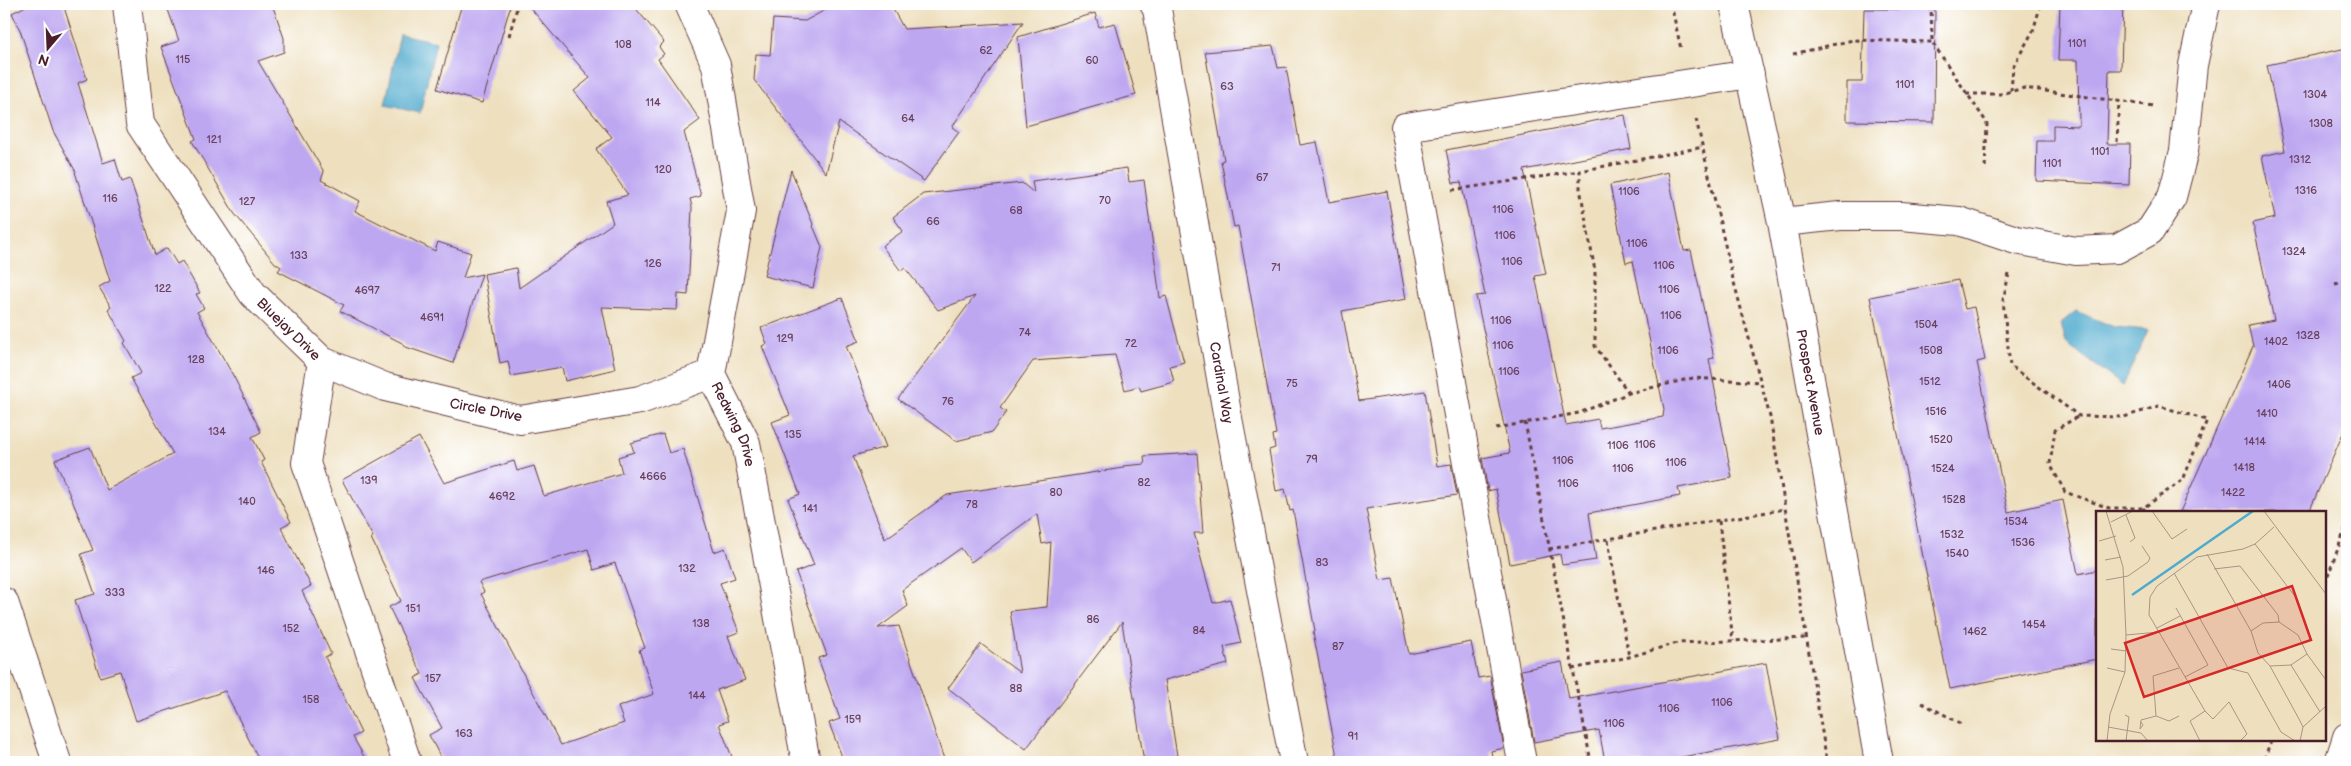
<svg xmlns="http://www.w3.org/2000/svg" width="2351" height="766" viewBox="0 0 2351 766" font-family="'Balsamiq Sans',sans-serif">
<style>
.water{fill:#4faacd;stroke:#4c647c}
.building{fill:#bea7f1;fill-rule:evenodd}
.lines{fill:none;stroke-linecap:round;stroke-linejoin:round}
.minor-casing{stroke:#633c41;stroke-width:30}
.major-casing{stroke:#633c41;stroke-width:30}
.path{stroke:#633c41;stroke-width:3;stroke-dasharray:4 4;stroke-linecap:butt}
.minor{stroke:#fff;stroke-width:28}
.major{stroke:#fff;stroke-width:28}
.labels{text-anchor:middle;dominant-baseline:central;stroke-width:4;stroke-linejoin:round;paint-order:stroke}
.number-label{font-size:11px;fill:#67415c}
.street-label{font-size:14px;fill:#4a1f2b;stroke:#fff}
.inset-river{fill:none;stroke:#4faacd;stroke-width:2.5}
.inset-road{fill:none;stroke:#ac9384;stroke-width:1}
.view{fill:#d62828;fill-opacity:0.15;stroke:#d62828;stroke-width:2.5}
.inset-edge{fill:none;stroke:#4a1f2b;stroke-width:2.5}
</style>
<rect width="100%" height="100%" fill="#fff"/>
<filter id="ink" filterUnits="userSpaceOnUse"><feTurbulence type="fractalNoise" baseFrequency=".02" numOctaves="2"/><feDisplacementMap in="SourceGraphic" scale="10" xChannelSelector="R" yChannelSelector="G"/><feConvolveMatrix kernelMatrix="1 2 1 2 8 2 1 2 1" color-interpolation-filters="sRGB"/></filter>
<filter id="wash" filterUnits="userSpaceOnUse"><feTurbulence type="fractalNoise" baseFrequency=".0096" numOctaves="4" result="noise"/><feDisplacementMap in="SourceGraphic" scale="20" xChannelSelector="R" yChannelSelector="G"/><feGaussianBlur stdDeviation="1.12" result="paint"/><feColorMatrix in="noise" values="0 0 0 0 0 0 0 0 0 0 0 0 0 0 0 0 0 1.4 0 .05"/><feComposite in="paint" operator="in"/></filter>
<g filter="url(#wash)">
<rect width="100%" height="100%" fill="#eee0bf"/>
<!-- water -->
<g class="water">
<polygon points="400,34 436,42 420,113 385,105"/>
<polygon points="2076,311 2114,327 2148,330 2123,386 2066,343 2061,323"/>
</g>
<g id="blocks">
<!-- building -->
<g class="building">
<polygon points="30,4 63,4 87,79 78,83 103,163 115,159 122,182 130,179 155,255 167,248 177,264 182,261 200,293 196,294 204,308 197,312 234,377 261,432 252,437 264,460 261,462 291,522 281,527 311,586 302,591 331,654 325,657 361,733 353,737 367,762 260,762 225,691 136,721 120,671 100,677 75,600 95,594 81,554 93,550 55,460 90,447 107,490 173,454 131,378 141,373 124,343 126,341 108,309 111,307 99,287 110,281 75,172 76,172 53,131 20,30 12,13"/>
<polygon points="166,4 272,4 284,38 284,52 258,61 324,172 321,180 360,201 355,211 435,251 438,242 471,253 463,278 482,274 453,363 403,346 404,344 340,311 344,305 278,271 281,267 275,263 234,213 192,141 196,139 161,47 179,41"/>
<polygon points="462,4 511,4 482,103 437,89"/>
<polygon points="527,4 632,4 664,42 659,47 664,54 658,59 700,120 684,132 701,196 690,199 692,207 688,295 678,294 677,310 602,307 615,369 565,381 562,367 511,376 508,361 500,363 484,274 516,268 519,288 613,223 606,201 628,195 596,149 612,137 574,91 590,78"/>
<polygon points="836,4 890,4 904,29 1023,22 952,127 959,132 924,181 839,122 826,173 754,80 756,54 770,55 773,19 805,21"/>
<polygon points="2060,4 2123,4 2121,70 2109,70 2107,144 2130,144 2129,185 2036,181 2037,141 2053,141 2053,125 2079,126 2078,60 2058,60"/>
<polygon points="1864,9 1935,9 1934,122 1847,121 1847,82 1862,82"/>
<polygon points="1095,13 1099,27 1115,23 1136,95 1026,126 1018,37"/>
<polygon points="1273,46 1278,68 1286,67 1300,145 1317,142 1329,202 1387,191 1406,299 1342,311 1359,401 1425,391 1437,466 1451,464 1457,495 1366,509 1380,580 1393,578 1409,654 1471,642 1478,678 1490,676 1504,748 1491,751 1493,762 1338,762 1313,632 1315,631 1293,510 1290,511 1285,489 1276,491 1269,450 1275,448 1273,435 1276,434 1238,226 1234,227 1221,161 1224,160 1205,52"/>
<polygon points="2347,48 2347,424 2309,512 2180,512 2253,346 2248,325 2274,320 2253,223 2275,218 2262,156 2285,151 2267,65"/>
<polygon points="1625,115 1631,149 1524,170 1546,274 1535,276 1566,425 1598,419 1600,428 1663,417 1664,409 1633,261 1626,263 1610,185 1668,172 1684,251 1691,250 1714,358 1709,359 1732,478 1678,488 1680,496 1589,513 1596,560 1562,565 1560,554 1510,564 1496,489 1488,491 1482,458 1510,453 1476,296 1485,295 1461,182 1453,183 1446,150"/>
<polygon points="1127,168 1129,182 1144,180 1160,298 1166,296 1184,362 1170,366 1174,382 1141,391 1139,386 1125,390 1115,355 1033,361 1000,408 1006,412 992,432 956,441 898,399 975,296 938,310 905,268 901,271 882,246 903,231 893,217 923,194 1022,183 1034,193 1032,181"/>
<polygon points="791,170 813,224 812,227 814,228 822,247 813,288 764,276"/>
<polygon points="1958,280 1965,309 1974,307 1985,360 1977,362 2008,512 2063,500 2078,574 2097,570 2097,659 1950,689 1870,297"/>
<polygon points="842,298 859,341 846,346 886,447 853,456 885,539 947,495 1123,468 1123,466 1145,464 1144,456 1197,453 1203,533 1194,533 1213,603 1230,599 1241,643 1224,647 1228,664 1165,680 1178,762 1144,762 1122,622 1026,749 948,688 981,644 1020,673 1010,611 1047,607 1051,542 1042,544 1037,514 971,562 961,548 902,590 908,606 878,628 899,626 945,762 844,762 829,723 840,719 818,658 827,655 796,572 814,565 788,499 800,494 772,422 790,415 762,346 767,344 761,328"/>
<path d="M663,434L669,453L683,449L714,552L725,548L735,578L720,583L739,632L728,636L745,680L717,690L728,721L719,724L734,762H443L429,735L442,728L415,678L422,674L389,607L401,601L371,538L373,537L342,480L419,437L444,483L514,461L517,471L534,466L544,496L622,473L618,457L634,452L631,443ZM588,549L594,570L615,563L645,648L639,650L654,694L618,707L624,723L561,745L481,594L484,592L479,582Z"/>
<polygon points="1562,662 1569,699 1766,663 1780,739 1655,762 1605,762 1599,730 1534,742 1521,670"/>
</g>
</g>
</g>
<g filter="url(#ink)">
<use href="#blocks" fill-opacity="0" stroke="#633c41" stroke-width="1"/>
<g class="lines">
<defs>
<g id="minor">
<path id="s1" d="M127,4L140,124L253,294L322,361L306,463L407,762"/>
<path id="s2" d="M689,4L716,65L741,211L711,374L746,443L806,762"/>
<path id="s3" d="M1154,4L1157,9L1227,413L1294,762"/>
<path id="s4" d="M1734,4L1782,222L1879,762"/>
<polyline points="1782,222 1840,216 1901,216 1959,221 2016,240 2076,251 2117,249 2150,231 2172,197 2184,151 2193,65 2206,4"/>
<polyline points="322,361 385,387 520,420 640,400 711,374"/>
<polyline points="4,602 57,762"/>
<polyline points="1522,762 1405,127 1750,74"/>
</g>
<polyline id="major" points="2339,762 2347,737"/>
</defs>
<!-- minor casing -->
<use href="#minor" class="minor-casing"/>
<!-- major casing -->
<use href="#major" class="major-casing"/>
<!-- path -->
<g class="path">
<polyline points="1671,4 1681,49"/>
<polyline points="1931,4 1932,42 1987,123 1985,170"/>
<polyline points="509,36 518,4"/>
<polyline points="1793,54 1853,40 1932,42"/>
<polyline points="2011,91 2013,67 2033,31 2041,4"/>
<polyline points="1966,94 2001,94 2024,88 2153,106"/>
<polyline points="1696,119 1732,275 1770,417 1827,762"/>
<polyline points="2117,142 2119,101"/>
<polyline points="1452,190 1580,171"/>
<polyline points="2009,274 2003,300 2010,366 2079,416 2124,417 2159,406 2207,420 2183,480 2143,508 2109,508 2065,492 2050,464 2055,430 2079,416"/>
<polyline points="2335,284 2347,281"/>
<polyline points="1629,393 1595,346 1595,271 1580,188 1580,171 1703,147"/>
<polyline points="1525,422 1591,762"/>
<polyline points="1496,428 1579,413 1629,393 1693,378 1761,382"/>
<polyline points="2143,508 2146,512"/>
<polyline points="1719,521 1733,641"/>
<polyline points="1608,540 1629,657"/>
<polyline points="1549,549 1785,509"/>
<polyline points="2325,584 2347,524"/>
<polyline points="1572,669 1629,657 1677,643 1807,638"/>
<polyline points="1922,703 1964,725"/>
<polyline points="2271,740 2264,760 2271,762"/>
</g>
<!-- minor -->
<use href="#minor" class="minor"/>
<!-- major -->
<use href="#major" class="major"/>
</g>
</g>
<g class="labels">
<!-- number labels -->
<g class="number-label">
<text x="2077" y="43">1101</text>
<text x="623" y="44">108</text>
<text x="986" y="50">62</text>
<text x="183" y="59">115</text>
<text x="1092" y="60">60</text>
<text x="1905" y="84">1101</text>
<text x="1227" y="86">63</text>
<text x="2315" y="94">1304</text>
<text x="653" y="102">114</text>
<text x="908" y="118">64</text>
<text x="2321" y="123">1308</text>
<text x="214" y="139">121</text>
<text x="2100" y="151">1101</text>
<text x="2300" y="159">1312</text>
<text x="2052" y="163">1101</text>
<text x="663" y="169">120</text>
<text x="1262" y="177">67</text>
<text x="2306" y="190">1316</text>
<text x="1629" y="191">1106</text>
<text x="110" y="198">116</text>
<text x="1105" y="200">70</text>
<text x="247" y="201">127</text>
<text x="1503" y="209">1106</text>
<text x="1016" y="210">68</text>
<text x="933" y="221">66</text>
<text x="1505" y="235">1106</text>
<text x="1637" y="243">1106</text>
<text x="2294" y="251">1324</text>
<text x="299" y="255">133</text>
<text x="1512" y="261">1106</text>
<text x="653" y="263">126</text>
<text x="1664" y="265">1106</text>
<text x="1276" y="267">71</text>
<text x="163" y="288">122</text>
<text x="1669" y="289">1106</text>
<text x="367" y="290">4697</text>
<text x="1671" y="315">1106</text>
<text x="432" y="317">4691</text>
<text x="1501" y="320">1106</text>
<text x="1926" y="324">1504</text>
<text x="1025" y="332">74</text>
<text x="2308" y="335">1328</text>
<text x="785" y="338">129</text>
<text x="2276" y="341">1402</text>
<text x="1131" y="343">72</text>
<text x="1503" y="345">1106</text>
<text x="1668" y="350">1106</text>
<text x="1931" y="350">1508</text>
<text x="196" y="359">128</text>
<text x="1509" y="371">1106</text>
<text x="1930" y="381">1512</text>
<text x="1292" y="383">75</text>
<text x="2279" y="384">1406</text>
<text x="948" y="401">76</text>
<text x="1936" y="411">1516</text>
<text x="2267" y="413">1410</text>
<text x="217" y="431">134</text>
<text x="793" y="434">135</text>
<text x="1941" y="439">1520</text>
<text x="2255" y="441">1414</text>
<text x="1645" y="444">1106</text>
<text x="1618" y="445">1106</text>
<text x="1312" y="459">79</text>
<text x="1563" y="460">1106</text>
<text x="1676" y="462">1106</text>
<text x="2244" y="467">1418</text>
<text x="1623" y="468">1106</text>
<text x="1943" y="468">1524</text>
<text x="653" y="476">4666</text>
<text x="369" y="480">139</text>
<text x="1144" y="482">82</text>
<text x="1568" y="483">1106</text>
<text x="1056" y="492">80</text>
<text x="2233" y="492">1422</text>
<text x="502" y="496">4692</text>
<text x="1954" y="499">1528</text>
<text x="247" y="501">140</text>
<text x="972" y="504">78</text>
<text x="810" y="508">141</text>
<text x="2016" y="521">1534</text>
<text x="1952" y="534">1532</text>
<text x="2023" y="542">1536</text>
<text x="1957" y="553">1540</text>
<text x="1322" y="562">83</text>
<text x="687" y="568">132</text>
<text x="266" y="570">146</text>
<text x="115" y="592">333</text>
<text x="413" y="608">151</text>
<text x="1093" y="619">86</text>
<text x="701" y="623">138</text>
<text x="2034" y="624">1454</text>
<text x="291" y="628">152</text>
<text x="1199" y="630">84</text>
<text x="1975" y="631">1462</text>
<text x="1338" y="646">87</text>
<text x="433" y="678">157</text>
<text x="1016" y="688">88</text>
<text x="697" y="695">144</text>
<text x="311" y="699">158</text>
<text x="1722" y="702">1106</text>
<text x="1669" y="708">1106</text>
<text x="853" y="719">159</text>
<text x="1614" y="723">1106</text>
<text x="464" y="733">163</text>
<text x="1353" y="736">91</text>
</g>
<!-- street labels -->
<g class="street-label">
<text stroke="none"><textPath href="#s1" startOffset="375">Bluejay Drive</textPath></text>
<text stroke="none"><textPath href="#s4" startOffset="386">Prospect Avenue</textPath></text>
<text stroke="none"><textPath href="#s3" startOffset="385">Cardinal Way</textPath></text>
<text transform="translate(486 410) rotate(11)">Circle Drive</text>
<text stroke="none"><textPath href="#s2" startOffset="436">Redwing Drive</textPath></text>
</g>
</g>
<!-- overview -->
<g transform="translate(2096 511)">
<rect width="230" height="230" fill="#eee0bf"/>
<path class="inset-river" d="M36,84L157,0"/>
<path class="inset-road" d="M10,0L27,56L30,124L29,161L14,203L11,230M56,0L76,28L91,18M168,0L230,83M30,4L39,27L34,31M15,11L37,0M3,30L20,25M159,33L201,88M111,43L155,120L162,142L174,155L203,208L207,216L204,230M9,49L25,46M118,58L144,55L182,104L183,111L202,124L211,143L230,169M78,62L132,157L152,162L185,221L199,230M10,69L32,65L52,51L54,47L46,35M80,97L112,154L89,166M61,117L84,105M155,120L167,112L183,111M30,124L63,121M15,138L30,140M195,154L224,201M174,155L195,154L211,143M11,157L29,161M109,200L117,208L133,191L151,223L144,230M29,204L33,206L30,230M60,205L57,165L83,157M45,211L47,214L44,218L45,209L60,205L73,210L83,205M12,216L45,222L52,230M207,216L230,195M104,230L94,210L109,200L53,104L54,86L61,75L101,46L147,38L159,33L178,16"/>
<path class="view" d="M196,75L215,129L48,186L29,132Z"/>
<rect width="230" height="230" class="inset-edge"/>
</g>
<!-- margin -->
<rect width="2351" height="766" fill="none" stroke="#fff" stroke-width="20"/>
<!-- north arrow -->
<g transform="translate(48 48) rotate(199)" stroke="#ffffff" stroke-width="4" paint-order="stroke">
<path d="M0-4L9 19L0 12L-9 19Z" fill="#4a1f2b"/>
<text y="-8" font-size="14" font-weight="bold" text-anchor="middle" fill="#4a1f2b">N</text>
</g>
</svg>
